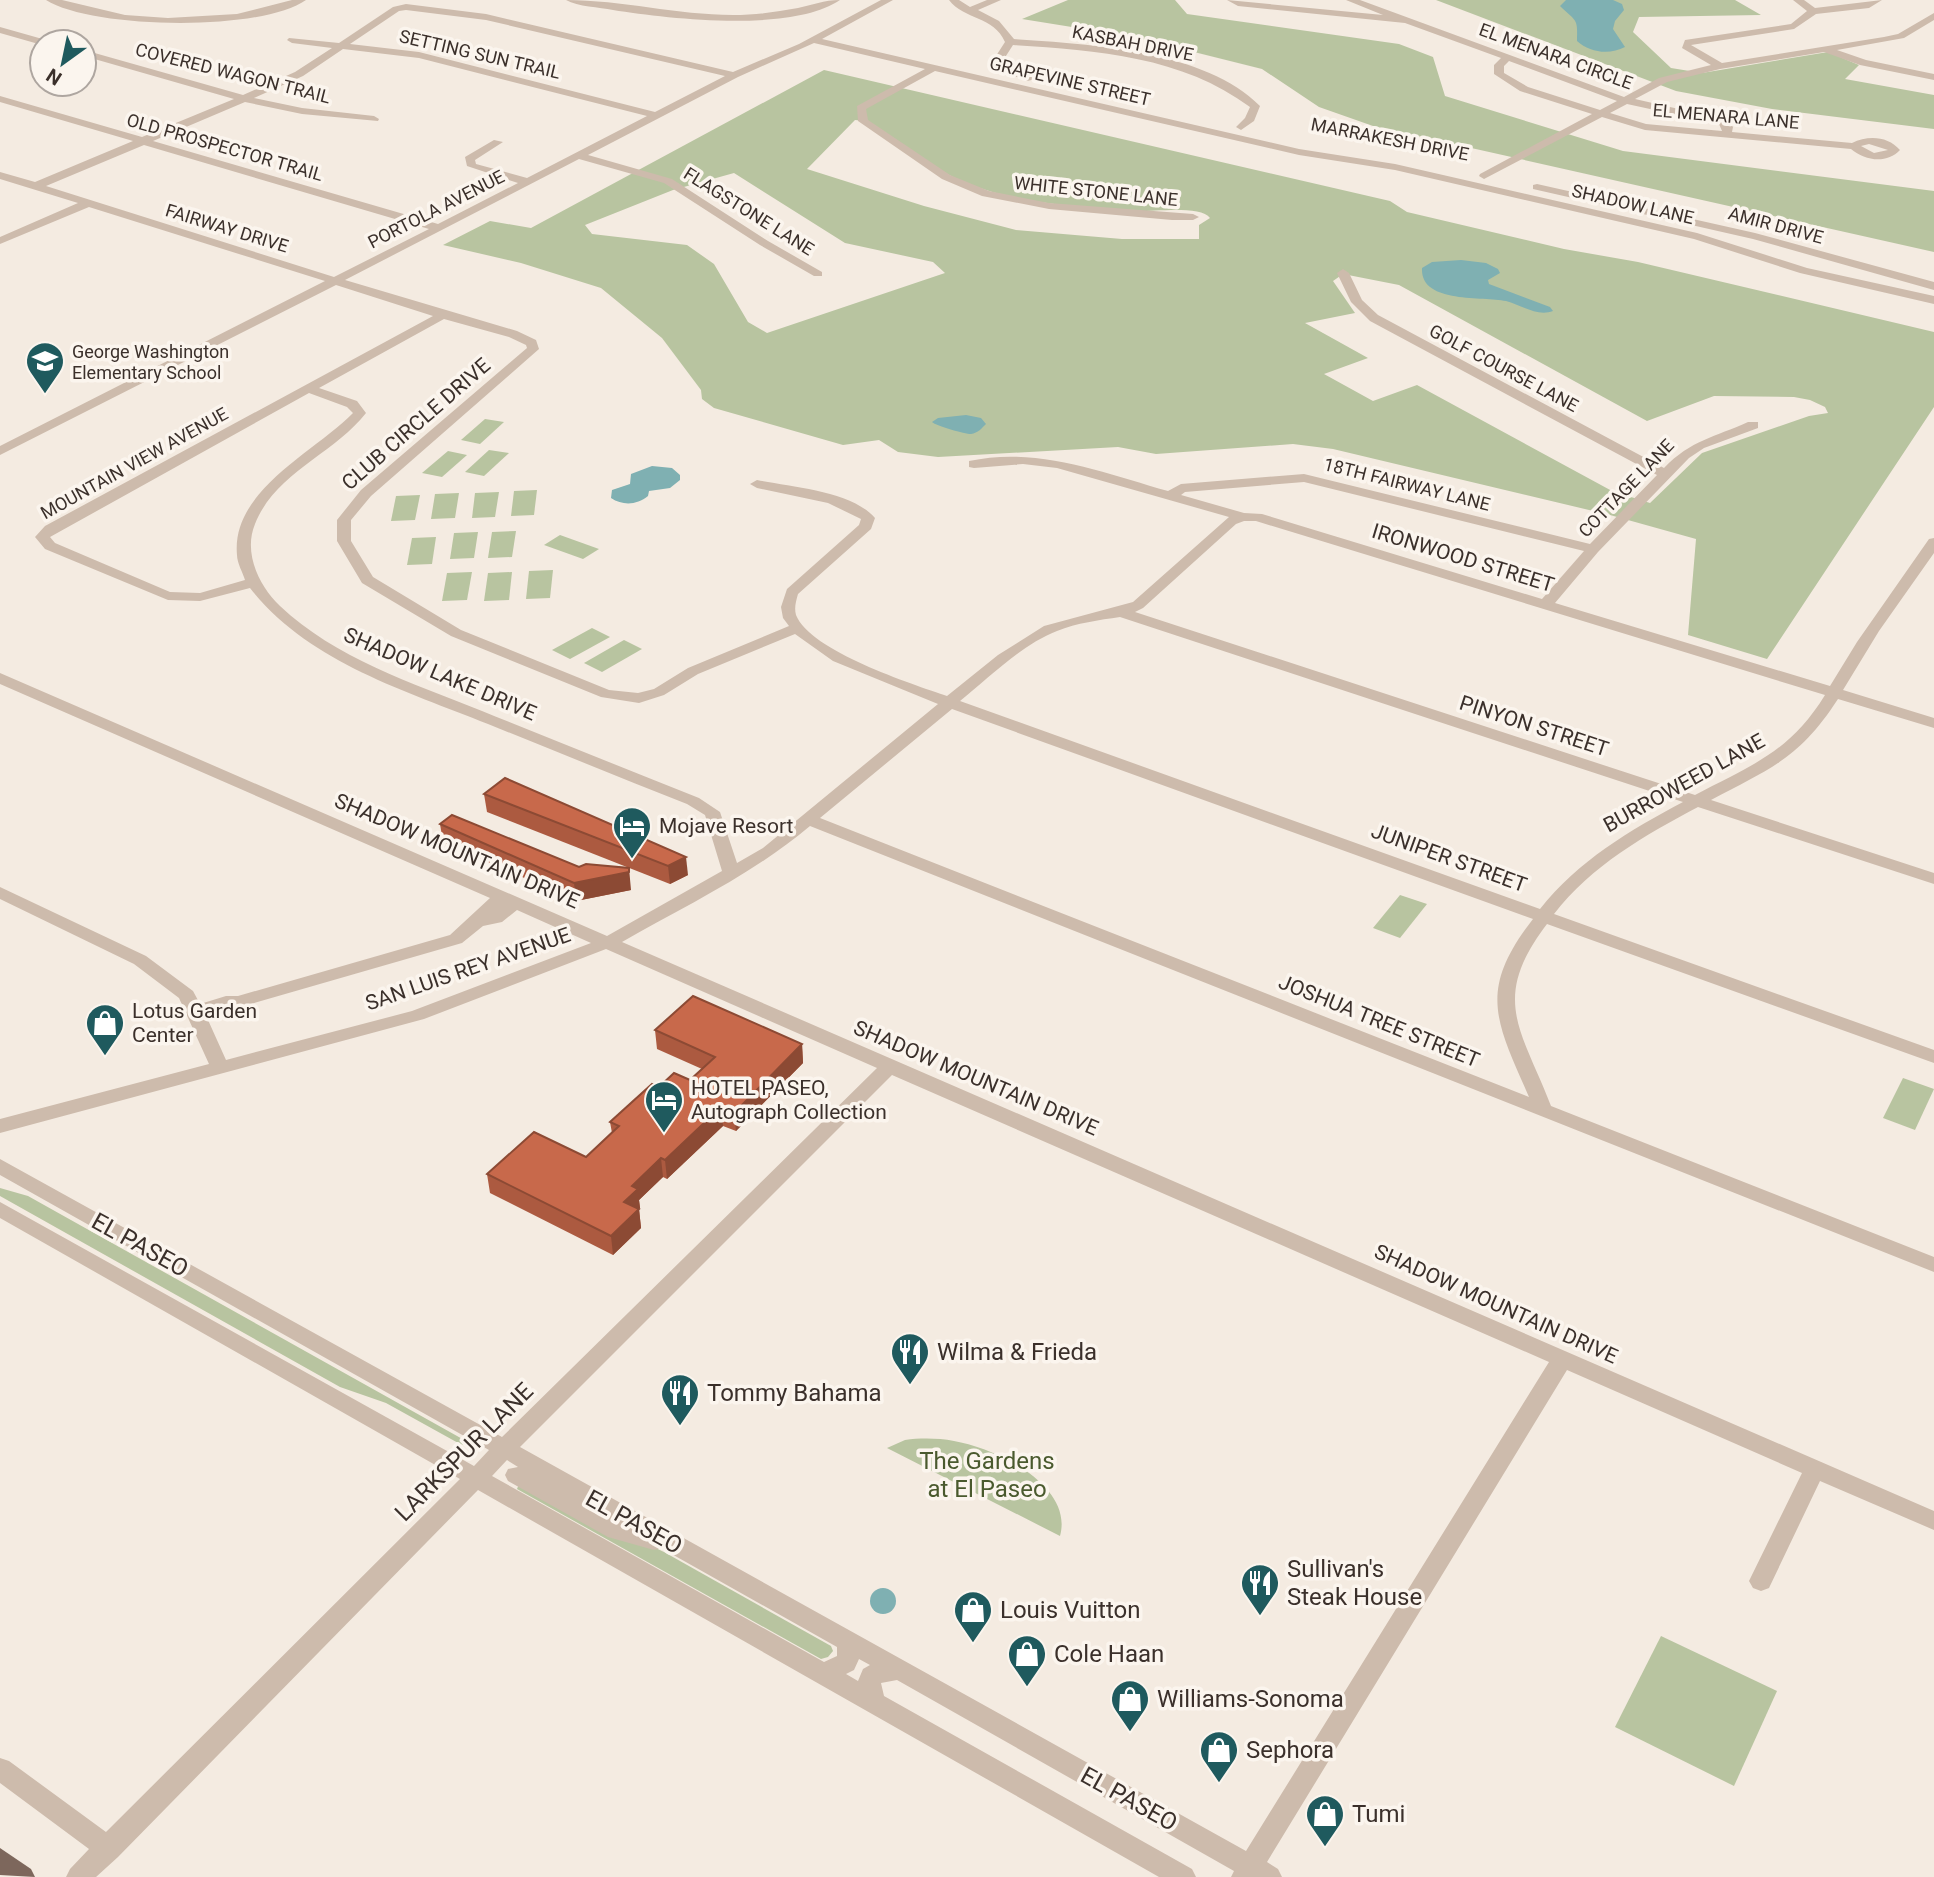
<svg xmlns="http://www.w3.org/2000/svg" width="1934" height="1877" viewBox="0 0 1934 1877" font-family="Roboto,sans-serif">
<style>
.green{fill:#b8c4a0;fill-rule:evenodd}
.water{fill:#7fb0b2}
.lines{fill:none;stroke-linecap:round;stroke-linejoin:round}
.minor{fill:#cdbbac;fill-rule:evenodd}
.major{fill:#7d675c;fill-rule:evenodd}
.wall{fill:#ac5a40}
.shaded-wall{fill:#8c4a34}
.building{fill:#c8694b;stroke:#8c4a34;stroke-width:2}
.labels{text-anchor:middle;dominant-baseline:central;stroke-width:7;stroke-linejoin:round;paint-order:stroke}
.far-street-label{font-size:18px;fill:#3b302b;stroke:#fbf5ee}
.far-poi-label{font-size:18px;fill:#3b302b;stroke:#fbf5ee;text-anchor:start}
.street-label{font-size:21px;fill:#3b302b;stroke:#fbf5ee}
.poi-label{font-size:21px;fill:#3b302b;stroke:#fbf5ee;text-anchor:start}
.near-street-label{font-size:24px;fill:#3b302b;stroke:#fbf5ee}
.near-poi-label{font-size:24px;fill:#3b302b;stroke:#fbf5ee;text-anchor:start}
.near-park-label{font-size:24px;fill:#4a5a2e;stroke:#fbf5ee}
</style>
<rect width="100%" height="100%" fill="#f4ebe1"/>
<!-- green -->
<g class="green">
<polygon points="1068,0 1175,0 1187,14 1399,44 1433,57 1445,96 1623,151 1934,191 1934,252 1373,126 1319,107 1262,69 1134,37 1022,19"/>
<polygon points="1436,0 1735,0 1761,15 1639,17 1633,32 1671,68 1702,73 1828,52 1859,65 1845,79 1934,95 1934,129 1772,109 1676,91"/>
<path d="M824,70L1390,201L1407,212L1564,249L1638,262L1934,332V407L1767,659L1688,635L1696,539L1610,515L1333,449L1293,444L1156,454L1118,447L938,457L898,452L879,440L843,445L714,408L702,399L701,390L662,338L601,288L521,263L443,245L490,221L531,228ZM855,120L865,121C893,139 921,161 951,176C1007,204 1072,206 1134,211C1152,212 1201,205 1210,218L1199,225V239H1122L1016,230L924,206L807,169ZM734,173L845,243L933,262L945,273L767,333L748,322L714,264L687,245L592,234L585,225L673,190ZM1343,274L1399,285L1647,421L1714,396L1794,397L1810,400L1825,407L1828,413L1809,416L1702,453L1650,503L1612,491L1417,385L1373,401L1324,374L1368,358L1305,323L1355,313L1333,281Z"/>
<polygon points="485,419 504,422 480,444 461,440"/>
<polygon points="489,450 509,453 484,476 465,472"/>
<polygon points="448,451 467,455 442,477 422,473"/>
<polygon points="537,490 534,515 511,516 514,491"/>
<polygon points="499,492 495,517 472,518 475,493"/>
<polygon points="459,493 455,518 431,519 435,494"/>
<polygon points="420,495 415,520 391,521 396,496"/>
<polygon points="516,531 512,557 488,558 492,532"/>
<polygon points="478,532 474,558 450,559 454,533"/>
<polygon points="560,535 599,549 583,559 544,545"/>
<polygon points="436,537 432,564 407,565 412,538"/>
<polygon points="553,570 550,598 526,599 529,571"/>
<polygon points="472,572 467,600 442,601 447,573"/>
<polygon points="512,572 509,600 484,601 488,573"/>
<polygon points="592,628 610,637 570,659 552,650"/>
<polygon points="624,640 642,649 602,672 584,663"/>
<polygon points="1400,895 1427,904 1400,938 1373,928"/>
<polygon points="1903,1078 1934,1089 1915,1130 1883,1118"/>
<polygon points="0,1188 28,1196 466,1441 468,1446 460,1444 386,1403 340,1387 0,1196"/>
<path d="M905,1440C920,1438 938,1438 954,1441C995,1448 1074,1485 1060,1536L887,1448Z"/>
<polygon points="519,1484 664,1552 831,1646 833,1651 828,1657 821,1659 517,1489"/>
<polygon points="1661,1636 1777,1691 1734,1786 1615,1727"/>
</g>
<!-- water -->
<g class="water">
<path d="M1566,0H1613L1622,4L1624,10L1615,21L1613,29L1625,47C1610,55 1590,53 1577,41C1578,17 1576,22 1560,6Z"/>
<path d="M1461,260L1486,263L1498,269L1500,273L1488,280L1489,284L1550,307L1553,311C1537,317 1521,305 1506,301C1483,296 1420,304 1422,268L1432,262Z"/>
<path d="M966,415L981,418L986,424C982,428 978,433 971,434C965,434 936,426 932,422L938,418Z"/>
<path d="M652,466L672,468L680,475V480L670,488L649,491L648,496C637,505 623,506 611,498L612,490L630,484L631,474Z"/>
<circle cx="883" cy="1601" r="13"/>
</g>
<g class="lines">
<!-- minor -->
<g class="minor">
<path d="M46,0H62L125,15L168,18L237,14L292,0H306C261,32 92,29 46,0Z"/>
<path d="M566,0C622,0 677,15 733,15C755,15 776,12 798,8C812,5 824,0 840,0C791,33 670,19 613,10C599,7 578,7 566,0Z"/>
<path d="M881,0H893L822,39L1299,149L1395,164L1697,233L1807,268L1934,296V304L1800,273L1694,239L1395,170L1299,155L935,71L866,109L868,120L950,175L989,191L1049,203L1193,214L1199,217L1193,220H1172L1049,209L982,196L942,179L858,121L857,106L925,69L814,43L738,77L588,155L672,179L768,241L822,272V276H814L760,245L664,183L579,159L345,280L517,331L536,340L539,349L371,496L351,520V541L373,577L461,630L609,690L638,693L654,689L688,668L789,626L783,618L781,607L787,589L859,525L861,519L828,503L757,488L750,484L757,480C791,487 852,491 875,518L871,529L798,594C796,601 794,608 796,615C810,651 912,684 947,696L998,655L1044,626L1133,602L1229,517L1057,468L1023,464L974,468L969,467V461C1037,446 1104,473 1168,491L1181,484L1304,474L1590,544L1657,475L1370,321L1351,302L1337,273L1343,269L1349,273L1362,300L1378,315L1664,468C1691,440 1715,437 1748,422H1758V428L1704,448L1689,458L1598,552L1555,603L1830,686L1857,642L1929,539L1934,538V553L1879,631L1843,690L1934,718V728L1838,699C1799,759 1771,768 1711,800L1934,873V884L1698,807C1645,835 1591,866 1554,914L1934,1050V1063L1547,924C1489,1000 1522,1030 1551,1106L1934,1257V1272L810,826C753,874 687,905 622,942L1934,1511V1530L1820,1481L1769,1588L1761,1591L1753,1588L1749,1581L1802,1473L1567,1370L1267,1862L1278,1869L1282,1877H1231L1234,1871L897,1680L881,1683L884,1696L1192,1869L1196,1877H1159L478,1490L118,1857L96,1877H66L70,1869L89,1849L0,1783V1758L9,1761L106,1832L460,1479L0,1218V1202L474,1466L489,1450L0,1175V1159L502,1437L877,1068L606,949L424,1019L0,1133V1119L209,1064L179,998L134,964L0,899V887L146,956L193,991L200,1004L226,996H238L450,935L490,898L0,684V673L607,936L722,871L705,815L687,804C621,778 555,751 488,724C404,690 308,662 250,588L200,601L168,600L45,549L35,537L45,526L433,316L336,285L0,455V446L325,281L89,207L0,244V237L78,203L0,179V172L35,182L133,141L0,102V96L142,137L234,99L84,56V50L243,95L295,72L332,48L292,43L287,40L289,38L339,43L393,7L406,4L486,14L733,72L799,44ZM406,10L486,20L725,76L655,112L419,52L350,44L399,11ZM343,49L419,58L647,116L527,178L476,164L475,160L503,142L494,140L465,157L467,166L518,183L438,224L153,141L245,102L302,114L378,121L379,119L374,116L302,108L254,98L303,76ZM144,145L429,229L334,277L46,186ZM444,319L509,337L526,345L527,348L361,490L337,520V541L362,583L451,636L601,697L639,703L664,695L698,674L795,634L833,661L938,704L763,848L737,863L720,812L699,798C626,769 554,740 482,711C412,683 335,658 280,606C259,586 243,553 255,524C275,473 334,454 366,413L357,401L319,388ZM309,393L347,407L353,413C315,452 231,490 237,555C237,563 243,573 245,580L200,593L170,592L55,543L50,537ZM1304,482L1584,551L1542,599L1262,514L1244,513L1181,495L1185,492ZM1244,521H1256L1825,695C1790,752 1752,765 1695,795L1135,612L1143,608L1236,524ZM1120,617L1683,802C1630,830 1578,861 1540,909L960,701C990,677 1021,645 1057,631C1077,623 1099,620 1120,617ZM952,709L1533,919C1477,991 1496,1021 1529,1097L820,818ZM517,910L591,943L412,1011L226,1060L208,1020L239,1011L244,1006L462,943L483,926L502,922ZM892,1075L1549,1362L1246,1851L520,1447ZM507,1460L518,1467L508,1469L505,1475L508,1481L608,1537L654,1550L661,1548L837,1647V1656L824,1662L492,1476ZM859,1659L870,1665L863,1669L858,1681L846,1674L854,1670Z"/>
<path d="M949,0H959L970,7L987,0H1001L978,10L999,21L1014,39C1087,44 1206,50 1260,106L1254,121L1241,130L1236,127L1245,118L1250,107C1182,56 1094,50 1013,45L1004,59L1006,67L1036,79L1027,81L997,69L994,59L1005,42C994,16 964,20 949,0Z"/>
<path d="M1227,0L1383,15L1346,0H1360L1624,97L1659,78L1711,65L1682,48L1685,40L1791,24L1807,11L1793,0H1804L1815,8L1882,0L1869,8L1816,14L1794,29L1691,45L1722,63L1884,37L1898,34L1934,13V20L1904,38L1837,50L1866,60L1934,74V80L1860,65L1824,52L1720,69L1667,82L1635,99L1727,120L1733,127L1732,132L1852,143C1868,135 1888,136 1900,150C1887,164 1865,161 1851,149L1645,130L1602,117L1484,179L1479,176L1480,174L1592,114L1520,91L1494,74V65L1501,58L1405,23L1238,6ZM1509,61L1617,101L1600,110L1528,87L1504,73V66ZM1627,104L1719,124L1722,131L1646,124L1610,113ZM1869,144L1888,150L1874,153L1861,146Z"/>
<polygon points="0,27 46,40 48,42 42,42 42,45 0,33"/>
<polygon points="1537,184 1755,233 1934,282 1934,290 1753,239 1533,189 1533,185"/>
</g>
<!-- major -->
<polygon class="major" points="0,1848 31,1869 35,1877 0,1875"/>
</g>
<!-- wall -->
<g class="wall">
<polygon points="505,778 688,875 670,884 487,812 484,794"/>
<polygon points="440,824 631,890 576,901 443,842"/>
<polygon points="655,1030 802,1044 803,1063 736,1131 723,1126 667,1179 663,1177 639,1200 640,1208 639,1209 641,1228 613,1255 490,1193 487,1174 586,1157 612,1133 610,1122 659,1087 690,1080 702,1069 657,1049"/>
</g>
<!-- shaded-wall -->
<g class="shaded-wall">
<polygon points="686,857 688,875 670,884 668,866"/>
<polygon points="629,868 631,890 576,901 574,883"/>
<polygon points="802,1044 803,1063 736,1131 734,1113"/>
<polygon points="721,1107 723,1126 667,1179 665,1160"/>
<polygon points="661,1158 663,1177 639,1200 640,1208 626,1221 624,1202 632,1186"/>
<polygon points="639,1209 641,1228 613,1255 611,1236"/>
</g>
<!-- building -->
<g class="building">
<polygon points="505,778 686,857 668,866 484,794"/>
<polygon points="452,815 579,867 586,864 629,868 629,872 574,883 440,824"/>
<polygon points="693,996 802,1044 734,1113 721,1107 665,1160 661,1158 632,1186 638,1189 624,1202 639,1209 611,1236 487,1174 534,1132 586,1157 619,1126 610,1122 652,1084 659,1087 674,1073 690,1080 715,1057 655,1030"/>
</g>
<!-- icons -->
<defs>
<symbol id="school-pin" viewBox="-11 -11 22 30"><path d="M0 17L-7.5 6A9.5 9.5 0 1 1 7.5 6Z" fill="#1f5a5e" stroke="#fbf5ee"/><path d="M0-5L7-2L0 1L-7-2ZM-4 1L0 2.5L4 1V4Q0 6-4 4Z" fill="#fff"/></symbol>
<symbol id="hotel-pin" viewBox="-11 -11 22 30"><path d="M0 17L-7.5 6A9.5 9.5 0 1 1 7.5 6Z" fill="#1f5a5e" stroke="#fbf5ee"/><path d="M-6-4.5h1.5V1H6V5H4.5V3h-9V5H-6ZM-4 0a1.8 1.8 0 1 1 3.6 0ZM.5 0V-2.5h3Q6-2.5 6 0Z" fill="#fff"/></symbol>
<symbol id="shop-pin" viewBox="-11 -11 22 30"><path d="M0 17L-7.5 6A9.5 9.5 0 1 1 7.5 6Z" fill="#1f5a5e" stroke="#fbf5ee"/><path d="M-5-2.5h2.3a2.7 3.5 0 0 1 5.4 0H5L5.5 6h-11ZM-1.5-2.5h3a1.5 2.3 0 0 0-3 0Z" fill="#fff"/></symbol>
<symbol id="restaurant-pin" viewBox="-11 -11 22 30"><path d="M0 17L-7.5 6A9.5 9.5 0 1 1 7.5 6Z" fill="#1f5a5e" stroke="#fbf5ee"/><path d="M-5-6h1v4h1v-4h1v4h1v-4h1v5L-1.5 .5V6h-2V.5L-5-1ZM5-6V6H3V1.5H1.5Q1.5-4 5-6Z" fill="#fff"/></symbol>
</defs>
<g fill-rule="evenodd">
<use href="#school-pin" x="23" y="339" width="44" height="60"/>
<use href="#hotel-pin" x="610" y="804" width="44" height="60"/>
<use href="#shop-pin" x="83" y="1001" width="44" height="60"/>
<use href="#hotel-pin" x="642" y="1078" width="44" height="60"/>
<use href="#restaurant-pin" x="888" y="1330" width="44" height="60"/>
<use href="#restaurant-pin" x="658" y="1371" width="44" height="60"/>
<use href="#restaurant-pin" x="1238" y="1561" width="44" height="60"/>
<use href="#shop-pin" x="951" y="1588" width="44" height="60"/>
<use href="#shop-pin" x="1005" y="1632" width="44" height="60"/>
<use href="#shop-pin" x="1108" y="1677" width="44" height="60"/>
<use href="#shop-pin" x="1197" y="1728" width="44" height="60"/>
<use href="#shop-pin" x="1303" y="1792" width="44" height="60"/>
</g>
<g class="labels">
<!-- far-street labels -->
<g class="far-street-label">
<text transform="translate(1133 43) rotate(11)">KASBAH DRIVE</text>
<text transform="translate(480 54) rotate(13)">SETTING SUN TRAIL</text>
<text transform="translate(1556 56) rotate(20)">EL MENARA CIRCLE</text>
<text transform="translate(233 73) rotate(14)">COVERED WAGON TRAIL</text>
<text transform="translate(1070 81) rotate(13)">GRAPEVINE STREET</text>
<text transform="translate(1726 116) rotate(5)">EL MENARA LANE</text>
<text transform="translate(1390 139) rotate(11)">MARRAKESH DRIVE</text>
<text transform="translate(225 147) rotate(16)">OLD PROSPECTOR TRAIL</text>
<text transform="translate(1096 191) rotate(6)">WHITE STONE LANE</text>
<text transform="translate(1633 204) rotate(13)">SHADOW LANE</text>
<text transform="translate(436 209) rotate(-27)">PORTOLA AVENUE</text>
<text transform="translate(749 211) rotate(32)">FLAGSTONE LANE</text>
<text transform="translate(1776 225) rotate(15)">AMIR DRIVE</text>
<text transform="translate(227 228) rotate(17)">FAIRWAY DRIVE</text>
<text transform="translate(1504 368) rotate(28)">GOLF COURSE LANE</text>
<text transform="translate(134 463) rotate(-29)">MOUNTAIN VIEW AVENUE</text>
<text transform="translate(1407 484) rotate(14)">18TH FAIRWAY LANE</text>
<text transform="translate(1626 488) rotate(-46)">COTTAGE LANE</text>
</g>
<!-- far-poi labels -->
<g class="far-poi-label">
<text x="72" y="351">George Washington<tspan x="72" dy="21">Elementary School</tspan></text>
</g>
<!-- street labels -->
<g class="street-label">
<text transform="translate(416 424) rotate(-41)">CLUB CIRCLE DRIVE</text>
<text transform="translate(1463 558) rotate(17)">IRONWOOD STREET</text>
<text transform="translate(440 674) rotate(23)">SHADOW LAKE DRIVE</text>
<text transform="translate(1534 726) rotate(18)">PINYON STREET</text>
<text transform="translate(1684 783) rotate(-29)">BURROWEED LANE</text>
<text transform="translate(457 851) rotate(23)">SHADOW MOUNTAIN DRIVE</text>
<text transform="translate(1449 858) rotate(20)">JUNIPER STREET</text>
<text transform="translate(468 969) rotate(-19)">SAN LUIS REY AVENUE</text>
<text transform="translate(1379 1021) rotate(22)">JOSHUA TREE STREET</text>
<text transform="translate(976 1078) rotate(23)">SHADOW MOUNTAIN DRIVE</text>
<text transform="translate(1496 1304) rotate(24)">SHADOW MOUNTAIN DRIVE</text>
</g>
<!-- poi labels -->
<g class="poi-label">
<text x="659" y="826">Mojave Resort</text>
<text x="132" y="1011">Lotus Garden<tspan x="132" dy="24">Center</tspan></text>
<text x="691" y="1088">HOTEL PASEO,<tspan x="691" dy="24">Autograph Collection</tspan></text>
</g>
<!-- near-street labels -->
<g class="near-street-label">
<text transform="translate(140 1245) rotate(29)">EL PASEO</text>
<text transform="translate(464 1452) rotate(-45)">LARKSPUR LANE</text>
<text transform="translate(634 1522) rotate(29)">EL PASEO</text>
<text transform="translate(1129 1799) rotate(29)">EL PASEO</text>
</g>
<!-- near-poi labels -->
<g class="near-poi-label">
<text x="937" y="1352">Wilma &amp; Frieda</text>
<text x="707" y="1393">Tommy Bahama</text>
<text x="1287" y="1569">Sullivan's<tspan x="1287" dy="28">Steak House</tspan></text>
<text x="1000" y="1610">Louis Vuitton</text>
<text x="1054" y="1654">Cole Haan</text>
<text x="1157" y="1699">Williams-Sonoma</text>
<text x="1246" y="1750">Sephora</text>
<text x="1352" y="1814">Tumi</text>
</g>
<!-- near-park labels -->
<g class="near-park-label">
<text x="987" y="1461">The Gardens<tspan x="987" dy="28">at El Paseo</tspan></text>
</g>
</g>
<!-- north arrow -->
<g transform="translate(63 63) rotate(213)"><circle r="33" fill="#fbf5ee" stroke="#aea6a0" stroke-width="2"/>
<path d="M0-5L12 26L0 18L-12 26Z" fill="#1f5a5e"/>
<text y="-10" font-size="19" font-weight="bold" text-anchor="middle" fill="#3b302b">N</text>
</g>
</svg>
